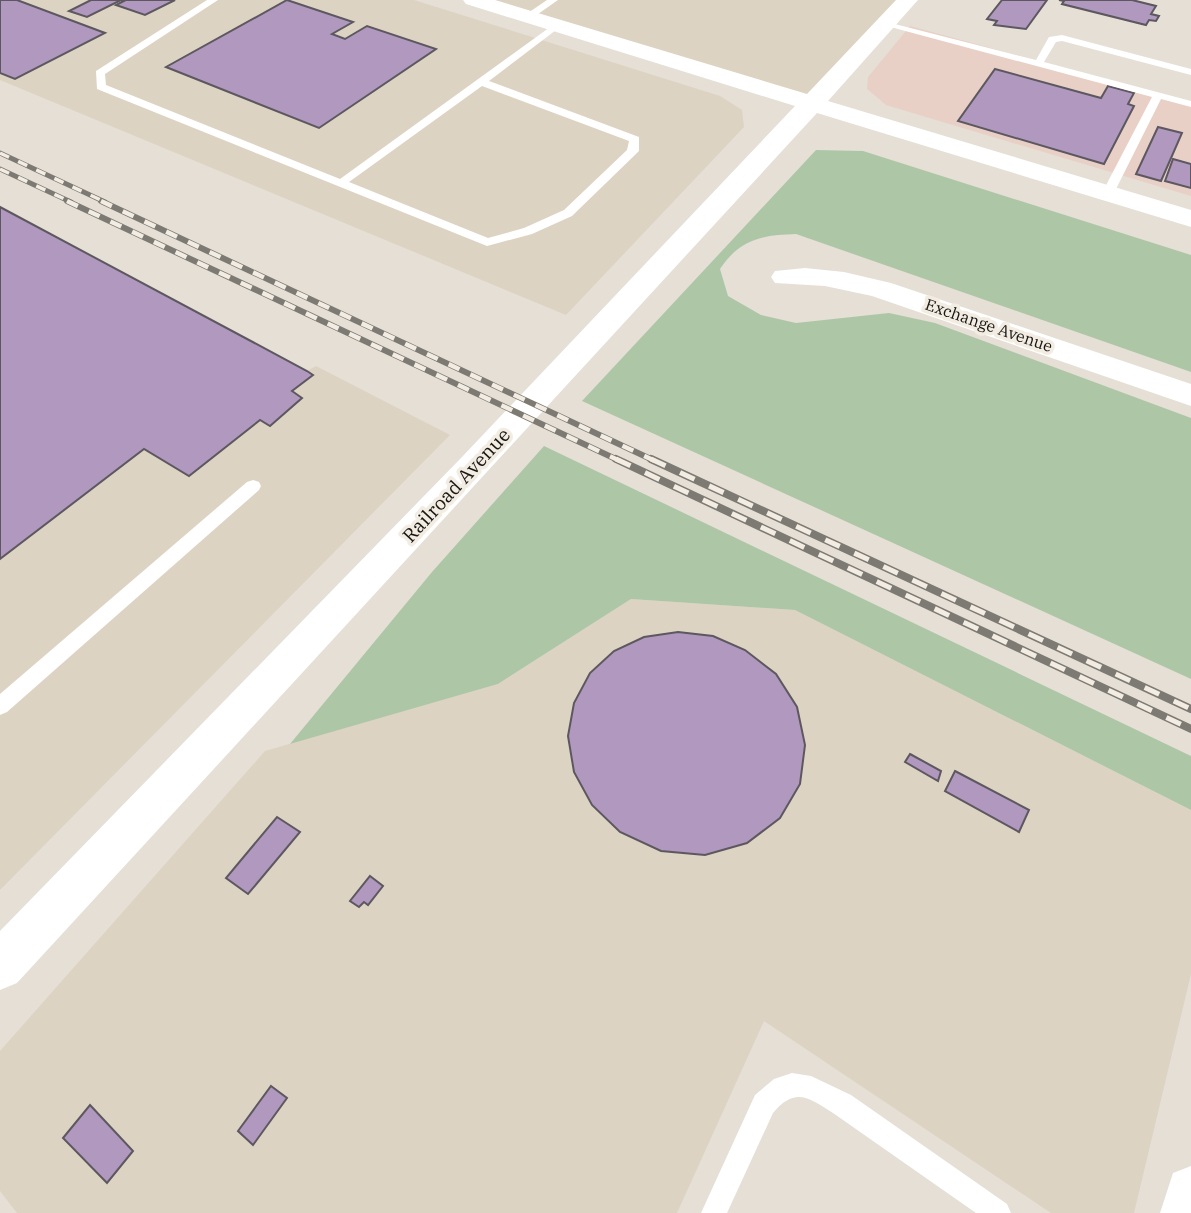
<svg xmlns="http://www.w3.org/2000/svg" width="1191" height="1213" viewBox="0 0 1191 1213" font-family="'IBM Plex Serif',serif">
<style>
.commercial{fill:#e8d0c6}
.built{fill:#ddd3c2}
.green{fill:#adc7a6}
.building{fill:#b098be;stroke:#5d5860;stroke-width:2}
.lines{fill:none;stroke-linecap:round;stroke-linejoin:round}
.lane{fill:#fff;fill-rule:evenodd}
.street{fill:#fff;fill-rule:evenodd}
.secondary{fill:#fff;fill-rule:evenodd}
.rail-far2-casing{stroke:#7d7973;stroke-width:5}
.rail-far1-casing{stroke:#7d7973;stroke-width:6}
.rail-casing{stroke:#7d7973;stroke-width:8}
.rail-far2{stroke:#f2ece2;stroke-width:3.5;stroke-dasharray:10;stroke-linecap:butt}
.rail-far1{stroke:#f2ece2;stroke-width:4.5;stroke-dasharray:12;stroke-linecap:butt}
.rail{stroke:#f2ece2;stroke-width:5;stroke-dasharray:16;stroke-linecap:butt}
.labels{text-anchor:middle;dominant-baseline:central;stroke-width:7;stroke-linejoin:round;paint-order:stroke}
.far-street-label{font-size:16px;fill:#181613;stroke:#f2ece2}
.street-label{font-size:19px;fill:#181613;stroke:#f2ece2}
</style>
<rect width="100%" height="100%" fill="#e5dfd5"/>
<!-- commercial -->
<polygon class="commercial" points="910,26 1191,103 1191,196 886,105 867,89 868,77"/>
<!-- built -->
<g class="built">
<polygon points="0,0 414,0 720,96 742,110 744,127 566,315 0,80"/>
<polygon points="473,0 908,0 811,103"/>
<polygon points="0,207 307,371 316,366 450,435 0,890"/>
<polygon points="631,599 795,610 1191,810 1191,974 1134,1213 1051,1213 764,1021 677,1213 17,1213 0,1191 0,1051 265,751 498,684"/>
</g>
<!-- green -->
<g class="green">
<path d="M816,150L863,151L1191,255V372L796,234C762,235 740,239 720,269L728,296L761,315L796,323L889,313L935,323L1191,418V679L582,401Z"/>
<polygon points="544,446 1191,756 1191,810 795,610 631,599 498,684 290,744 432,572"/>
</g>
<!-- building -->
<g class="building">
<polygon points="0,0 17,0 105,33 15,79 0,73"/>
<polygon points="91,0 121,0 87,17 69,11"/>
<polygon points="121,0 175,0 145,15 116,5 124,1"/>
<polygon points="287,0 353,22 332,34 345,39 367,26 436,49 319,128 166,67"/>
<polygon points="1002,0 1047,0 1026,29 994,25 997,21 987,19"/>
<polygon points="1059,0 1132,0 1156,6 1151,14 1159,16 1156,21 1149,20 1146,25 1062,4 1064,1"/>
<polygon points="995,69 1101,98 1108,86 1134,93 1128,104 1134,106 1104,164 958,121"/>
<polygon points="1158,127 1182,133 1161,181 1136,174"/>
<polygon points="1173,159 1191,164 1191,188 1165,181"/>
<polygon points="0,207 307,371 313,375 292,391 302,398 270,426 260,420 189,476 144,449 0,559"/>
<polygon points="678,632 713,636 745,650 776,674 797,707 805,745 800,784 780,818 747,843 705,855 661,851 620,832 592,805 574,772 568,736 574,703 590,673 614,651 644,637"/>
<polygon points="910,754 941,771 938,781 905,762"/>
<polygon points="955,771 1029,810 1019,832 945,791"/>
<polygon points="277,817 300,832 248,894 226,878"/>
<polygon points="370,876 383,886 368,905 364,902 359,907 350,901"/>
<polygon points="271,1086 287,1098 253,1145 238,1131"/>
<polygon points="90,1105 133,1151 107,1183 63,1138"/>
</g>
<g class="lines">
<!-- lane -->
<g class="lane">
<path d="M207,0H218L105,74L106,85L340,179L557,22L562,25L560,27L489,81L639,137V151L572,216L532,234L487,246L97,89L96,71ZM482,86L629,141L627,150L564,210L524,228L488,238L349,182Z"/>
<polygon points="547,0 558,0 531,19 525,19 525,15"/>
<polygon points="883,21 1036,60 1049,37 1062,35 1191,69 1191,75 1062,41 1056,42 1044,62 1191,101 1191,107 1161,99 1114,193 1104,196 1102,193 1152,97 883,25"/>
<polygon points="253,480 259,482 261,486 259,490 7,712 0,715 0,694 247,482"/>
<path d="M792,1073L811,1076L851,1095L1007,1204L1011,1213H976L833,1113C808,1097 795,1087 773,1113L727,1213H701L755,1095L774,1079Z"/>
</g>
<!-- street -->
<g class="street">
<polygon points="805,268 844,272 891,283 1191,384 1191,406 872,296 825,286 775,283 771,277 775,271"/>
<polygon points="1191,1166 1191,1213 1160,1213 1173,1173"/>
</g>
<!-- secondary -->
<polygon class="secondary" points="463,0 495,0 807,94 896,0 918,0 828,101 1191,210 1191,227 817,113 17,983 0,990 0,931 461,458 795,106 466,4"/>
<defs>
<g id="rail-far2">
<polyline points="0,153 105,202"/>
<polyline points="0,169 71,202"/>
</g>
<g id="rail-far1">
<polyline points="67,201 620,461"/>
<polyline points="101,201 655,461"/>
</g>
<g id="rail">
<polyline points="616,459 1191,729"/>
<polyline points="651,459 1191,709"/>
</g>
</defs>
<!-- rail-far2 casing -->
<use href="#rail-far2" class="rail-far2-casing"/>
<!-- rail-far1 casing -->
<use href="#rail-far1" class="rail-far1-casing"/>
<!-- rail casing -->
<use href="#rail" class="rail-casing"/>
<!-- rail-far2 -->
<use href="#rail-far2" class="rail-far2"/>
<!-- rail-far1 -->
<use href="#rail-far1" class="rail-far1"/>
<!-- rail -->
<use href="#rail" class="rail"/>
</g>
<g class="labels">
<!-- far-street labels -->
<g class="far-street-label">
<text transform="translate(989 325) rotate(19)">Exchange Avenue</text>
</g>
<!-- street labels -->
<g class="street-label">
<text transform="translate(456 485) rotate(-47)">Railroad Avenue</text>
</g>
</g>
</svg>
